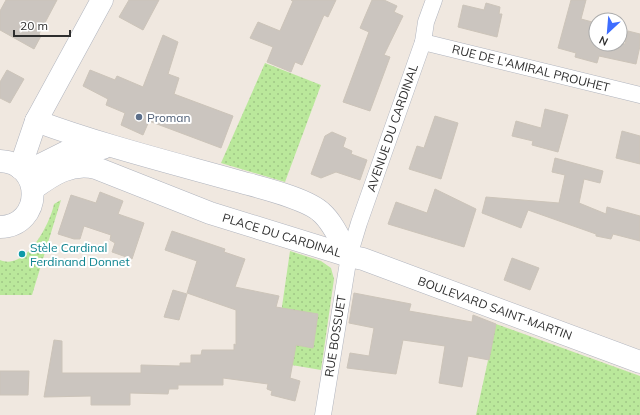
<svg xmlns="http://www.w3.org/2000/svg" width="640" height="415" viewBox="0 0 640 415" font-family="Mulish,sans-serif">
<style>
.grass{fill:url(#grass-dots)}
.building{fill:#cbc5bf;stroke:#ccc4b9}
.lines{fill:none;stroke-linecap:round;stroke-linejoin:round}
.street-casing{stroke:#b0b4be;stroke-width:17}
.secondary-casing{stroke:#b0b4be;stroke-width:23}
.street{stroke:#fff;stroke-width:16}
.secondary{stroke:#fff;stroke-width:22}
.service-dot{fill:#5c6f8a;stroke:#fff;stroke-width:1.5}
.culture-dot{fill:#0f9aa8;stroke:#fff;stroke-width:1.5}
.labels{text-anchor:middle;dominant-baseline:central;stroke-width:4;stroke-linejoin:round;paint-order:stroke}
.street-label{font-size:12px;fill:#2e2e2e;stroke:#fff}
.service-label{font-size:12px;fill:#4e5e75;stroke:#fff;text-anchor:start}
.culture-label{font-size:12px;fill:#0d838f;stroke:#fff;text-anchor:start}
</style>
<defs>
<pattern id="grass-dots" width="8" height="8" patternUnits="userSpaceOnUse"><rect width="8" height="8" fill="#bae89b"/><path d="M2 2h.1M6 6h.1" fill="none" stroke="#a0c786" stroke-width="1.8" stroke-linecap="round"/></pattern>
</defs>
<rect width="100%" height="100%" fill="#f0e8e0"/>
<!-- grass -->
<g class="grass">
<polygon points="265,63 321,85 285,182 221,163"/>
<path d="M61,200L32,295H0V260C26,271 50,224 54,204Z"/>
<polygon points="290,251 321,261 331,268 334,279 321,370 274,362"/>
<polygon points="496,324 640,376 640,415 476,415"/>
</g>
<!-- building -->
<g class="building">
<polygon points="6,0 57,0 39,34 41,36 34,49 0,30 0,11"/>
<polygon points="129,0 159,0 143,30 119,17"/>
<polygon points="291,0 336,0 328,17 324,15 302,65 295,62 291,72 267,62 273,47 250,38 258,22 280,31 293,1"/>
<polygon points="372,0 384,0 397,6 394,12 403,16 384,55 390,57 370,111 343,102 369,32 360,28"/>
<polygon points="571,0 586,0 581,19 596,23 596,44 625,44 628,31 640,34 640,46 636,64 599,56 597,63 575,57 576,53 558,48"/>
<polygon points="486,3 500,7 499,14 502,14 497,37 458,27 463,5 484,10"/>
<polygon points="163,35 178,42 168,74 179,78 174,94 233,116 221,148 149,121 143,135 121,125 125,113 106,105 108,99 83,86 90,70 115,80 117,76 143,87"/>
<polygon points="7,70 24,79 10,103 0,98 0,82"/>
<polygon points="545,109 568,115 558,152 532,145 533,141 512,136 516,121 541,128"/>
<polygon points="435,116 458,123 441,179 409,169 417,146 424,148"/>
<polygon points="622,131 640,136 640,164 616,158"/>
<polygon points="332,132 346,138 343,147 352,151 351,154 367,160 360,180 336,172 321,178 311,174 325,136"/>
<polygon points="555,158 603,171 600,183 584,179 579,203 606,214 607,207 640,216 640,241 613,234 611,239 596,236 596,234 528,210 521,228 482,213 486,197 559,203 565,175 552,172"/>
<polygon points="435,189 476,209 464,247 388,224 396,202 427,213"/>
<polygon points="100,192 123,201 118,214 144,223 132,259 112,252 115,243 110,240 111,235 84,226 80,239 74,239 58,234 71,195 96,203"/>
<polygon points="172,231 225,249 224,252 245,259 235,287 279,296 276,307 318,314 313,348 296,345 290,378 300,381 295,401 271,395 272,391 267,389 268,384 223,378 223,385 178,385 178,389 169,389 168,394 130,393 130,405 91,405 91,396 44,397 54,340 62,341 62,373 141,373 141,365 180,366 180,363 191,363 191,355 201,355 202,350 234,350 234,344 236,345 236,310 187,293 197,261 165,250"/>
<polygon points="512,258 539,268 530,290 504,280"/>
<polygon points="173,290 187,294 179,320 164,317"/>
<polygon points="354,293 411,304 409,311 472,322 473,315 496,324 489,360 468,356 462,387 439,383 445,346 403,340 396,374 347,368 350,353 369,356 374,328 349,323"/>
<polygon points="0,371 29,371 28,395 0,395"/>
</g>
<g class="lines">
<defs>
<g id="street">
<polyline points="423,42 640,95"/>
<polyline points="323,415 349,256 359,223 423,42 426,22 434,0"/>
</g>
<g id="secondary">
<path d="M36,121C101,145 169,162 237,181C258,187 307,198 322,213C334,224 341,242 349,256"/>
<path d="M0,161C44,163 43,226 0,227"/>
<polyline points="20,168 36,121 102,0"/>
<polyline points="34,168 68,151 103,148"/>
<path d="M33,189C52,175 71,162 96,168L210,213L349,256L363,259L640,362"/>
</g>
</defs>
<!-- street casing -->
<use href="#street" class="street-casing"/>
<!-- secondary casing -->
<use href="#secondary" class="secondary-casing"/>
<!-- street -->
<use href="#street" class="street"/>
<!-- secondary -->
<use href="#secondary" class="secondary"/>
</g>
<!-- markers -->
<circle class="service-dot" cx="139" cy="117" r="4"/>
<circle class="culture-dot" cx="22" cy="254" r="4"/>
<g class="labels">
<!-- street labels -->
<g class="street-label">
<text transform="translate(531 68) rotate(14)">RUE DE L'AMIRAL PROUHET</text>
<text transform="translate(392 128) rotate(-71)">AVENUE DU CARDINAL</text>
<text transform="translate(282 235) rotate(17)">PLACE DU CARDINAL</text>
<text transform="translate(495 308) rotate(20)">BOULEVARD SAINT-MARTIN</text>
<text transform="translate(335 336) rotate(-81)">RUE BOSSUET</text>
</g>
<!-- service labels -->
<g class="service-label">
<text x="147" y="117">Proman</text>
</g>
<!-- culture labels -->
<g class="culture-label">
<text x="30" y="247">Stèle Cardinal<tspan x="30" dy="14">Ferdinand Donnet</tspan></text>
</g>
</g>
<!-- north arrow -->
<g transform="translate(608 32) rotate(206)"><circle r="19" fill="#ffffff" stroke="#ababab"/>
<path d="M0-3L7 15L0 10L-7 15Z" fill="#3e6dff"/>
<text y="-6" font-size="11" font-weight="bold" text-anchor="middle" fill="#2e2e2e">N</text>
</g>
<!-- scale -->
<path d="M14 30v6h56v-6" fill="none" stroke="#2e2e2e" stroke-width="2"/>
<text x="20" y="30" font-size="12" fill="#2e2e2e" stroke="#ffffff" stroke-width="3" paint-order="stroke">20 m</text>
</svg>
